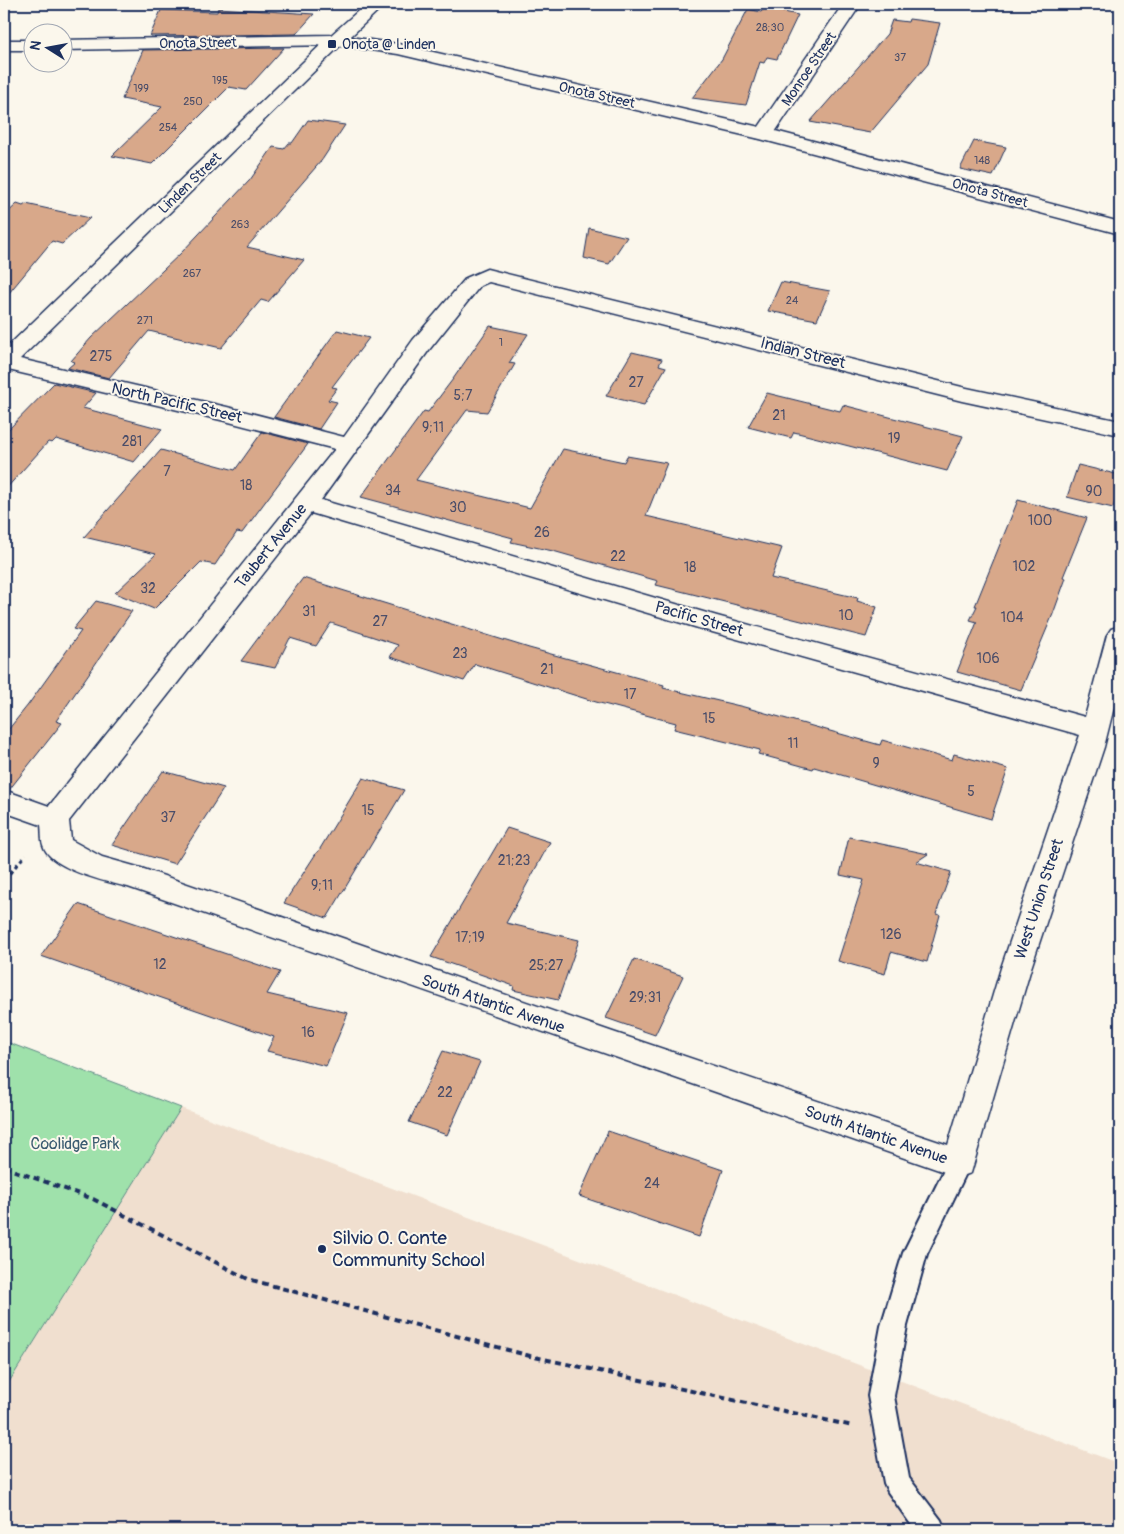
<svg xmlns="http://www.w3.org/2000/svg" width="1124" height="1534" viewBox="0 0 1124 1534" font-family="Pangolin,sans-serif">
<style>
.built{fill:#f0dfcf}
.green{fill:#9fe1ab;stroke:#5d8884}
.building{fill:#d8a88a;stroke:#1b2f5e}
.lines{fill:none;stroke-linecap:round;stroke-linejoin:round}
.service-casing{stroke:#1b2f5e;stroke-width:4}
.minor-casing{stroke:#1b2f5e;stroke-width:3}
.tertiary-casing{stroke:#1b2f5e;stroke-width:3}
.path-far1{stroke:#1b2f5e;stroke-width:3;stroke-dasharray:4.5 4;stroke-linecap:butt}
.path{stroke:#1b2f5e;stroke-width:4;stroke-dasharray:6 4.5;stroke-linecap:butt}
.service{fill:#fbf7ec;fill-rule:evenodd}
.minor{fill:#fbf7ec;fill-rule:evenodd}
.tertiary{fill:#fbf7ec;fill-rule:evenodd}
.poi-dot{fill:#1b2f5e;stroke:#fbf7ec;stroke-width:2}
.labels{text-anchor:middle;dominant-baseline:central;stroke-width:4;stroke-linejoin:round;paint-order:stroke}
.far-number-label{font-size:11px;fill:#4a4d69}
.far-street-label{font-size:14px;fill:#1b2f5e;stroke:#fbf7ec}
.far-poi-label{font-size:14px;fill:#1b2f5e;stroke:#fbf7ec;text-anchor:start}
.number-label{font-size:14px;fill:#4a4d69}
.street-label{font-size:16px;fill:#1b2f5e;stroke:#fbf7ec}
.park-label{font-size:16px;fill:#3c5c71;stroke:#fbf7ec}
.near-poi-label{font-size:19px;fill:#1b2f5e;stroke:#fbf7ec;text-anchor:start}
</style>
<rect width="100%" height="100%" fill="#fbf7ec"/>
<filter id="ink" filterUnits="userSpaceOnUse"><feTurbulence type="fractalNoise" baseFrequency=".02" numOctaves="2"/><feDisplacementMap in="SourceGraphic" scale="10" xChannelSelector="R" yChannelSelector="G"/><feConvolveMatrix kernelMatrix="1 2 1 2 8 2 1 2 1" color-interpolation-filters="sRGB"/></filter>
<g filter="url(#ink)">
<!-- built -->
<polygon class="built" points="181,1108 1120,1464 1120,1530 4,1530 4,1390"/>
<!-- green -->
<polygon class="green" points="4,1041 181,1108 4,1390"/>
<!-- building -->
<g class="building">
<polygon points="218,8 314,14 296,34 150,36 161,10 217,12"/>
<polygon points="765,8 798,15 777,59 767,57 764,63 760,62 746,105 692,98 722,59 748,9 761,12"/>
<polygon points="909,19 940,23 928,64 870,133 810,122 887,34 892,20 908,22"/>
<polygon points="284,48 246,90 229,87 152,164 112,156 162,107 122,99 143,50"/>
<polygon points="308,120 345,125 322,160 247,247 304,260 268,302 261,300 221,348 149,331 109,378 68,368 75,362 71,361 91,338 181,253 250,180 273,147 284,149 289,143 292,143"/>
<polygon points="974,141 1006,147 993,176 960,169"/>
<polygon points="17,204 23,206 26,204 90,218 62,244 52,241 4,299 4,216"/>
<polygon points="589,228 627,237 609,264 584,258"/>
<polygon points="781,282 830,291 817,320 768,311"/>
<polygon points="490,326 528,334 509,363 515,364 487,412 467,410 416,480 530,508 563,449 624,462 627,456 667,463 646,516 782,548 771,578 858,598 857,601 877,607 866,637 656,585 658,581 553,551 511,542 513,538 361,497 424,411 428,412 453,379"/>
<polygon points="337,330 369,338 332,387 337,388 328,400 337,402 319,429 274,417"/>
<polygon points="632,352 662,359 659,365 666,367 644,405 606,396"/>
<polygon points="54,383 96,393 83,408 162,429 134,462 56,439 52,443 48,442 4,491 4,434"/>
<polygon points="767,393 840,411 843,405 963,436 947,471 794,432 791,438 748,427"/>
<polygon points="262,432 308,444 242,533 237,532 215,565 201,562 154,609 115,593 156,554 84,537 161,450 235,470"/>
<polygon points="1078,465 1120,475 1120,485 1113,508 1067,497"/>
<polygon points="1018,500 1087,518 1063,577 1066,578 1053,614 1021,690 957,672 977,622 970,620 977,606 975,606"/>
<polygon points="303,578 529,648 664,685 663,688 744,707 880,745 882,740 952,760 954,754 1008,769 991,819 814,767 813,769 758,754 760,750 674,729 676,723 596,702 475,664 464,681 390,657 398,645 331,623 316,646 290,638 275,668 241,661"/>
<polygon points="96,601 132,611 56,721 62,723 9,790 4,788 4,735 28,705 81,631 73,629"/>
<polygon points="163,771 224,788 175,864 112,845"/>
<polygon points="363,778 404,790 327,918 284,903 317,852 318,852"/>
<polygon points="507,828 550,842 506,923 579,940 558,1000 513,990 514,986 431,957"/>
<polygon points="849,837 928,854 916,862 951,872 936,914 940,915 927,962 891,952 885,974 838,961 864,880 840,875"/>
<polygon points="78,904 280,972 267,994 348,1013 326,1066 267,1051 274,1037 41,956"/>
<polygon points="634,959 683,976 655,1035 606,1018"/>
<polygon points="443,1051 480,1062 447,1135 409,1122"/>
<polygon points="608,1131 723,1170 699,1237 579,1196"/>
</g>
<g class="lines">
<defs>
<polygon id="service" points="959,1153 967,1156 971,1163 927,1254 907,1326 894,1396 909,1478 941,1520 945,1530 915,1530 888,1492 884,1483 868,1396 881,1326 903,1253 951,1156"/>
<g id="minor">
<polygon points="843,4 861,4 771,138 757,138 754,134"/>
<path d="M336,35L342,36L345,40L342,44L20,359L227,407L344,437L413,340L466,278L487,269L962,387L1120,421V435L962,401L489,282L480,286L429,350L321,500L717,616L1085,717L1107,635L1111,629L1120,626V683L1104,747L1031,968L971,1173L959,1177L128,887C107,882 49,869 43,845C41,839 42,831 41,825L4,812V790L49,806L335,449L225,421L4,369V350L330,36ZM311,513L705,630L1080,735L1001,968L948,1145L610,1031L141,868L102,857L71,840L69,821Z"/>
</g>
<g id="tertiary">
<polygon points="366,4 385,4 350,37 398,44 764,128 1120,222 1120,234 760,139 398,54 336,45 62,50 62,40 331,35"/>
<rect x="4" y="40" width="28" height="10"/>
</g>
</defs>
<!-- service casing -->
<use href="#service" class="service-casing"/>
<!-- minor casing -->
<use href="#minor" class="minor-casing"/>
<!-- tertiary casing -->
<use href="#tertiary" class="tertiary-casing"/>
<!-- path-far1 -->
<polyline class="path-far1" points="4,880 26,854"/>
<!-- path -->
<polyline class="path" points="4,1167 93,1199 248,1279 530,1356 853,1426"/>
<!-- service -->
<use href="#service" class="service"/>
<!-- minor -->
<use href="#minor" class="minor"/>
<!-- tertiary -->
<use href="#tertiary" class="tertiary"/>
</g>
</g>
<!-- markers -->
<g class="poi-dot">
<rect x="327" y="39" width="10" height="10" rx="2.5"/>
<circle cx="322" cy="1249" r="5"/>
</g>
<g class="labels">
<!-- far-number labels -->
<g class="far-number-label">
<text x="770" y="27">28;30</text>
<text x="900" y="57">37</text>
<text x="220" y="80">195</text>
<text x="141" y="88">199</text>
<text x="193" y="101">250</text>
<text x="168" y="127">254</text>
<text x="982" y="160">148</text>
<text x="240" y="224">263</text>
<text x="192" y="273">267</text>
<text x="792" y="300">24</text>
<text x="145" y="320">271</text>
<text x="501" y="342">1</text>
</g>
<!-- far-street labels -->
<g class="far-street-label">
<text transform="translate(198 43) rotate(-1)">Onota Street</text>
<text transform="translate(809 69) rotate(-56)">Monroe Street</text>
<text transform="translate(597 95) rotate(13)">Onota Street</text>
<text transform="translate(190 183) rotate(-44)">Linden Street</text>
<text transform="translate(990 193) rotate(15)">Onota Street</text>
</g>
<!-- far-poi labels -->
<g class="far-poi-label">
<text x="342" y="44">Onota @ Linden</text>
</g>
<!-- number labels -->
<g class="number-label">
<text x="101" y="356">275</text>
<text x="636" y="382">27</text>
<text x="463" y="395">5;7</text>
<text x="779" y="415">21</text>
<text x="433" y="427">9;11</text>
<text x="894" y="438">19</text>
<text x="132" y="441">281</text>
<text x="167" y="471">7</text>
<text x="246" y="485">18</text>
<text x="393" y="490">34</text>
<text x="1094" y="491">90</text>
<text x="458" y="507">30</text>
<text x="1040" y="520">100</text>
<text x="542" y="532">26</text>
<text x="618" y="556">22</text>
<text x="1024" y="566">102</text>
<text x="690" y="567">18</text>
<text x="148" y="588">32</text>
<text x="309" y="611">31</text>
<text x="846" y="615">10</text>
<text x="1012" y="617">104</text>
<text x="380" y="621">27</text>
<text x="460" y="653">23</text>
<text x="988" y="658">106</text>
<text x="547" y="669">21</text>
<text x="630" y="694">17</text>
<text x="709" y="718">15</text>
<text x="793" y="743">11</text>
<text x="876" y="763">9</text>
<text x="971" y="791">5</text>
<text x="368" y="810">15</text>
<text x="168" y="817">37</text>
<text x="514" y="860">21;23</text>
<text x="322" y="885">9;11</text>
<text x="891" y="934">126</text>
<text x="470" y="937">17;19</text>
<text x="160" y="964">12</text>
<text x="546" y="965">25;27</text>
<text x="645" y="997">29;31</text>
<text x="308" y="1032">16</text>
<text x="445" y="1092">22</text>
<text x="652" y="1183">24</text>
</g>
<!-- street labels -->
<g class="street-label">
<text transform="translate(803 353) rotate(14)">Indian Street</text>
<text transform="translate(177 403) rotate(13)">North Pacific Street</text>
<text transform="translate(271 546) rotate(-51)">Taubert Avenue</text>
<text transform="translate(699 619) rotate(16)">Pacific Street</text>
<text transform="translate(1039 899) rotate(-72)">West Union Street</text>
<text transform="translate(493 1004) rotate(19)">South Atlantic Avenue</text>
<text transform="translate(876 1135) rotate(19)">South Atlantic Avenue</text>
</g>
<!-- park labels -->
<g class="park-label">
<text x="75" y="1144">Coolidge Park</text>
</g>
<!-- near-poi labels -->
<g class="near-poi-label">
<text x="332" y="1238">Silvio O. Conte<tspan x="332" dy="22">Community School</tspan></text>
</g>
</g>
<!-- margin -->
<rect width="1124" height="1534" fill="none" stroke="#fbf7ec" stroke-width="20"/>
<rect x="10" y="10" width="1104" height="1514" fill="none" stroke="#1b2f5e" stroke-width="2" filter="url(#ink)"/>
<!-- north arrow -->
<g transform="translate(48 48) rotate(281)"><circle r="24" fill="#fbf7ec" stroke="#a1a7b3"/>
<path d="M0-4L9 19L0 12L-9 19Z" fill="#1b2f5e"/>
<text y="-8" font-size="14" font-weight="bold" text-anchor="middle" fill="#1b2f5e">N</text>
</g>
</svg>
